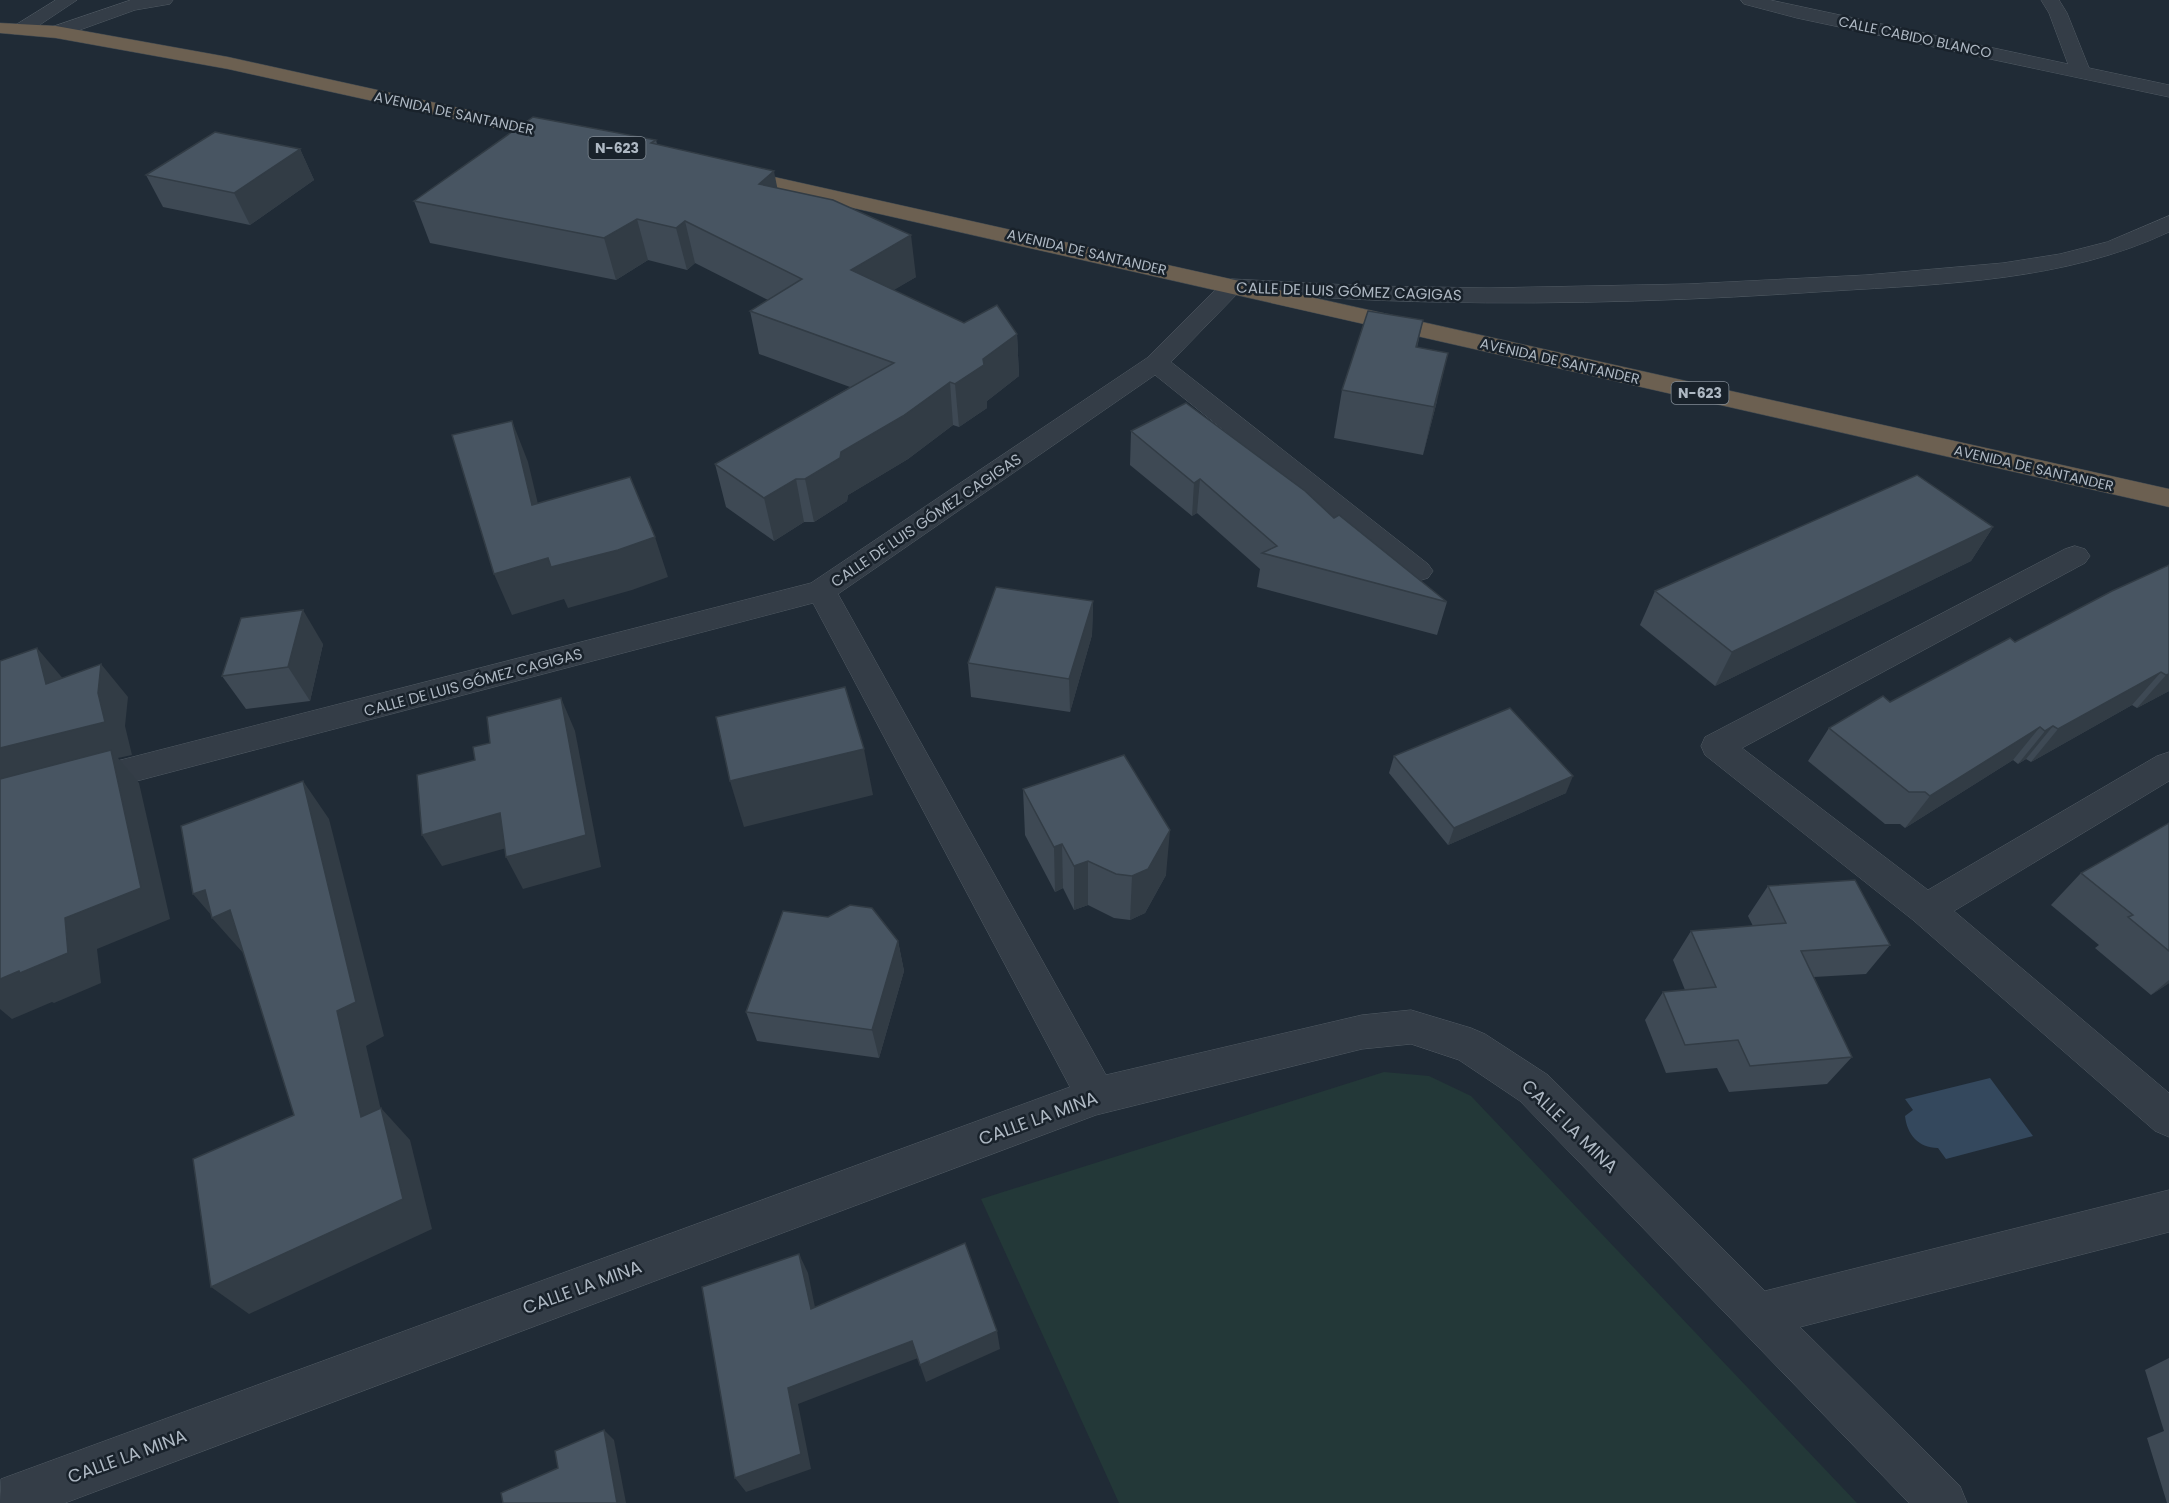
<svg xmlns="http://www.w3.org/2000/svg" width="2169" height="1503" viewBox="0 0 2169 1503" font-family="Poppins,sans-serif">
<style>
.green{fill:#233838}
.water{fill:#34485d}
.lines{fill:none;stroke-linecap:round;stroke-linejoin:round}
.minor-casing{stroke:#515b64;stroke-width:1}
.highway-casing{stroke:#3e4851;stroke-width:1}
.minor{fill:#343d47;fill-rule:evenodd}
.highway{fill:#6c6051;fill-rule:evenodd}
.wall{fill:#3e4954}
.shaded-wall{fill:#323c45}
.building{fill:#485562;stroke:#323c45;stroke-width:1.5}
.labels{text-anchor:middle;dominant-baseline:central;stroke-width:5;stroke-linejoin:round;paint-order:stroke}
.far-street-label{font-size:14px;fill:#aeb8c3;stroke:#19222b}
.shield{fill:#19222b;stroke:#818b95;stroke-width:1.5}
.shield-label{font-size:14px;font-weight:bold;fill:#aeb8c3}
.street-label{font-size:15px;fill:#aeb8c3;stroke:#19222b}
.near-street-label{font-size:18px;fill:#aeb8c3;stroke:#19222b}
</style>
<rect width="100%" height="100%" fill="#202b36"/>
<!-- green -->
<polygon class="green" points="1384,1072 1429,1076 1471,1096 1857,1503 1119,1503 981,1199"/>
<!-- water -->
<path class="water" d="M1990,1078L2033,1136L1946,1159L1938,1148C1918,1148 1907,1134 1905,1116L1913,1110L1905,1099Z"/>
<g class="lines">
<defs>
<g id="minor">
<polygon points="56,0 77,0 26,34 14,34 11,30 14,26"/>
<polygon points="131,0 173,0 170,4 135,10 63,36 49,36 47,32 49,28"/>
<polygon points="1741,0 1770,0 2068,64 2049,13 2041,0 2059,0 2067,13 2089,68 2169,85 2169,97 1797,18 1744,4"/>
<path d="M2169,216V232C2065,281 1945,284 1832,291C1701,300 1568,305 1436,302C1370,301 1304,296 1238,293L1171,362L1428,564L1433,571L1428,578L1418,581L1408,578L1155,375L838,594L1106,1075L1362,1015L1411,1010L1471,1028L1485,1034L1548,1075L1765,1291L2169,1190V1232L1800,1327L1960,1486L1967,1503H1909L1520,1101L1459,1060L1411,1044L1362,1049L1096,1115L65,1503H0L1,1479L1070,1087L813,603L0,817V791L811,583L1147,358L1224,281L1232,279L1369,286L1488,288L1688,284L1866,275L2003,263L2060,254L2107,242Z"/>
<polygon points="2075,546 2085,549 2090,556 2085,563 1742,748 1928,890 2157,756 2169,752 2169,781 1954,911 2169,1093 2169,1137 2155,1131 1913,920 1705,755 1701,746 1705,737 2065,549"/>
</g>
<g id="highway">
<polygon points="0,23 56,26 228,57 563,131 570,133 573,137 570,141 563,143 228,69 56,38 0,33"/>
<polygon points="734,168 2169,489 2169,507 726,179 723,174 726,169"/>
</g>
</defs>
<!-- minor casing -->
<use href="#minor" class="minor-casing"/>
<!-- highway casing -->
<use href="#highway" class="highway-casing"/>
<!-- minor -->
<use href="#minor" class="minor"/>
<!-- highway -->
<use href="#highway" class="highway"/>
</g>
<!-- wall -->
<g class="wall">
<polygon points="656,140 657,144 777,188 916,277 893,290 964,323 1017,334 1019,376 987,401 987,408 959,427 953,425 908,459 848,495 847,501 814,522 804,522 774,541 726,507 715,464 850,387 759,354 750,311 768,300 695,263 687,270 648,260 616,280 430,243 414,201"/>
<polygon points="300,149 314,180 250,225 163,207 146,175"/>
<polygon points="1423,320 1417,348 1437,401 1423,455 1334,438 1342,390"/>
<polygon points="1131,431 1334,518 1447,602 1437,635 1257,587 1260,569 1197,513 1192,516 1130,465"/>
<polygon points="1993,527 1971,561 1715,686 1640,625 1655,591"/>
<polygon points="2169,565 2169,691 2137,708 2132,705 2031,762 2026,759 2018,764 2013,760 1905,828 1900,824 1885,824 1808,761 1829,728 1890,702 2015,642"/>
<polygon points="1093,601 1092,635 1070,712 971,697 968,663"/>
<polygon points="323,644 310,701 246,709 222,676"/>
<polygon points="1394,756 1566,793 1448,845 1389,773"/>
<polygon points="1023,789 1166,875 1145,913 1130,920 1114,918 1088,905 1074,910 1063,888 1055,892 1025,835"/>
<polygon points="2169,823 2169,983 2151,995 2095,948 2099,945 2051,905 2081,873"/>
<polygon points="1768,886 1890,945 1866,974 1814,977 1852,1057 1827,1084 1729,1092 1717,1068 1666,1073 1645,1020 1663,992 1685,990 1673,960 1691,931 1753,926 1748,916"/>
<polygon points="898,941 904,971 879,1058 757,1041 746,1012"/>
<polygon points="2169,1358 2169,1503 2167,1503 2147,1438 2164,1431 2145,1370"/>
</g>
<!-- shaded-wall -->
<g class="shaded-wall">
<polygon points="300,149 314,180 250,225 234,193"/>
<polygon points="774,171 782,212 759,184"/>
<polygon points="637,219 648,260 616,280 604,238"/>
<polygon points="685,221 695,263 687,270 676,228"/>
<polygon points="911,235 916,277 857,312 851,270"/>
<polygon points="1017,334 1019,376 987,401 987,408 959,427 955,384 983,359"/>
<polygon points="1448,353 1437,401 1423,455 1434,407"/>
<polygon points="950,382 953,425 908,459 848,495 847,501 814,522 805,479 841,452"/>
<polygon points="512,421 528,462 548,546 532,505"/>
<polygon points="796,479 804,522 774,541 764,498"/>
<polygon points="1200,479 1197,513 1192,516 1194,483"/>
<polygon points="1993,527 1971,561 1715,686 1732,652"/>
<polygon points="655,537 668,577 632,590 568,608 564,599 512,615 494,574 548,558"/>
<polygon points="1093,601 1092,635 1070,712 1069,679"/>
<polygon points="303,610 323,644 310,701 288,667"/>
<polygon points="37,648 65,681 46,684"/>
<polygon points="101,664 128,697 125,726 132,755 118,758 139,783 170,919 97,949 101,983 54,1003 52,1002 12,1019 0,1009 0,748 98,693"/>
<polygon points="2161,672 2132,705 2031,762 2058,729"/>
<polygon points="2169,674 2169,691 2137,708 2166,675"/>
<polygon points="561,698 575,731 601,867 523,889 506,857"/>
<polygon points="2053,726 2026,759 2018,764 2045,731"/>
<polygon points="2040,727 2013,760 1905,828 1930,796"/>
<polygon points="864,749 873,795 744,827 730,781"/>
<polygon points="1573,776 1566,793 1448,845 1454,828"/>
<polygon points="303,781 329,819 384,1036 366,1046 390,1149 361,1117 337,1011"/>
<polygon points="500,813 517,845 442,866 422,835"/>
<polygon points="1170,830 1166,875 1145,913 1130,920 1132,876"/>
<polygon points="1062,844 1063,888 1055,892 1054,847"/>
<polygon points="1088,861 1088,905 1074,910 1074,866"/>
<polygon points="205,890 230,910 244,954 212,918 213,917 193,894"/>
<polygon points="898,941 904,971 879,1058 872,1030"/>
<polygon points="2169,980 2169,983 2151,995"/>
<polygon points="381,1108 410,1140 432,1229 249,1314 211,1287"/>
<polygon points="799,1254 808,1273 819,1327 811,1309"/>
<polygon points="997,1331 1000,1349 926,1382 920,1365"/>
<polygon points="912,1341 918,1358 798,1404 811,1469 746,1492 735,1478 788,1388"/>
<polygon points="604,1430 614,1440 626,1503 617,1503"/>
</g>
<!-- building -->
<g class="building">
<polygon points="533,117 656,140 651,143 774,171 759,184 833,200 911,235 851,270 964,323 997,305 1017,334 983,359 984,365 955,384 950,382 903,416 841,452 840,458 805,479 796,479 764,498 715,464 894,363 750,311 802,279 685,221 676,228 637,219 604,238 414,201"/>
<polygon points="215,132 300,149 234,193 146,175"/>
<polygon points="1368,311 1423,320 1416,347 1448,353 1434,407 1342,390"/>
<polygon points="1186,403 1305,491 1334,518 1339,515 1447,602 1262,553 1277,546 1200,479 1194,483 1131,431"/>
<polygon points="512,421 532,505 630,477 655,537 618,550 551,567 548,558 494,574 452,435"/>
<polygon points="1917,475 1993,527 1732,652 1655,591"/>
<polygon points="2169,565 2169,674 2166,675 2161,672 2058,729 2053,726 2045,731 2040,727 1930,796 1925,792 1909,792 1829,728 1883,696 1890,702 2010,638 2015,642 2112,591"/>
<polygon points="996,587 1093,601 1069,679 968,663"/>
<polygon points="303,610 288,667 222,676 241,618"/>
<polygon points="37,648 46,684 101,664 98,693 105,722 0,748 0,661"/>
<polygon points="845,687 864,749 730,781 716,717"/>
<polygon points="561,698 586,835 506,857 500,813 422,835 417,775 475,760 473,747 490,743 487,717"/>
<polygon points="1510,708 1573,776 1454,828 1394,756"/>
<polygon points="111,750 141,888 65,918 68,953 20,973 19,971 0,979 0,779"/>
<polygon points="1124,755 1170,830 1148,869 1132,876 1116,874 1088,861 1074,866 1062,844 1054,847 1023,789"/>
<polygon points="303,781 356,1002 337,1011 361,1117 381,1108 403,1199 211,1287 193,1159 294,1115 230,910 212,918 205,890 193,894 181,826"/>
<polygon points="2169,823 2169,951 2128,917 2133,915 2081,873"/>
<polygon points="1855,880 1890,945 1801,951 1852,1057 1750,1066 1738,1040 1685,1045 1663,992 1716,987 1691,931 1786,923 1768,886"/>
<polygon points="850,905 872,908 898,941 872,1030 746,1012 783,911 828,917"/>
<polygon points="965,1243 997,1331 920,1365 912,1341 788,1388 801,1454 735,1478 702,1287 799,1254 811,1309"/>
<polygon points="604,1430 617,1503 503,1503 501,1493 558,1468 555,1451"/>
</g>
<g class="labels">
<!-- far-street labels -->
<g class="far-street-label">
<text transform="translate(1915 37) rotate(12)">CALLE CABIDO BLANCO</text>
<text transform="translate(454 113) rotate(12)">AVENIDA DE SANTANDER</text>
<text transform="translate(1087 252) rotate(13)">AVENIDA DE SANTANDER</text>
<text transform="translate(1560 361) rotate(13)">AVENIDA DE SANTANDER</text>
<text transform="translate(2034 468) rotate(13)">AVENIDA DE SANTANDER</text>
</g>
<!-- shield labels -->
<g class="shield">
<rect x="588.5" y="137" width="57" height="22" rx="4.5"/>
<rect x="1671.5" y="382" width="57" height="22" rx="4.5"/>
</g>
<g class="shield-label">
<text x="617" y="148">N-623</text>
<text x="1700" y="393">N-623</text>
</g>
<!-- street labels -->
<g class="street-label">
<text transform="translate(1349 291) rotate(2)">CALLE DE LUIS GÓMEZ CAGIGAS</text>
<text transform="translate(926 520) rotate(-34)">CALLE DE LUIS GÓMEZ CAGIGAS</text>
<text transform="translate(473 682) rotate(-15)">CALLE DE LUIS GÓMEZ CAGIGAS</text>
</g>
<!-- near-street labels -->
<g class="near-street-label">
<text transform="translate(1038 1118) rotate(-20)">CALLE LA MINA</text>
<text transform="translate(1570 1126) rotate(44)">CALLE LA MINA</text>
<text transform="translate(582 1287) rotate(-20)">CALLE LA MINA</text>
<text transform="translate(127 1456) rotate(-20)">CALLE LA MINA</text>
</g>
</g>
</svg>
